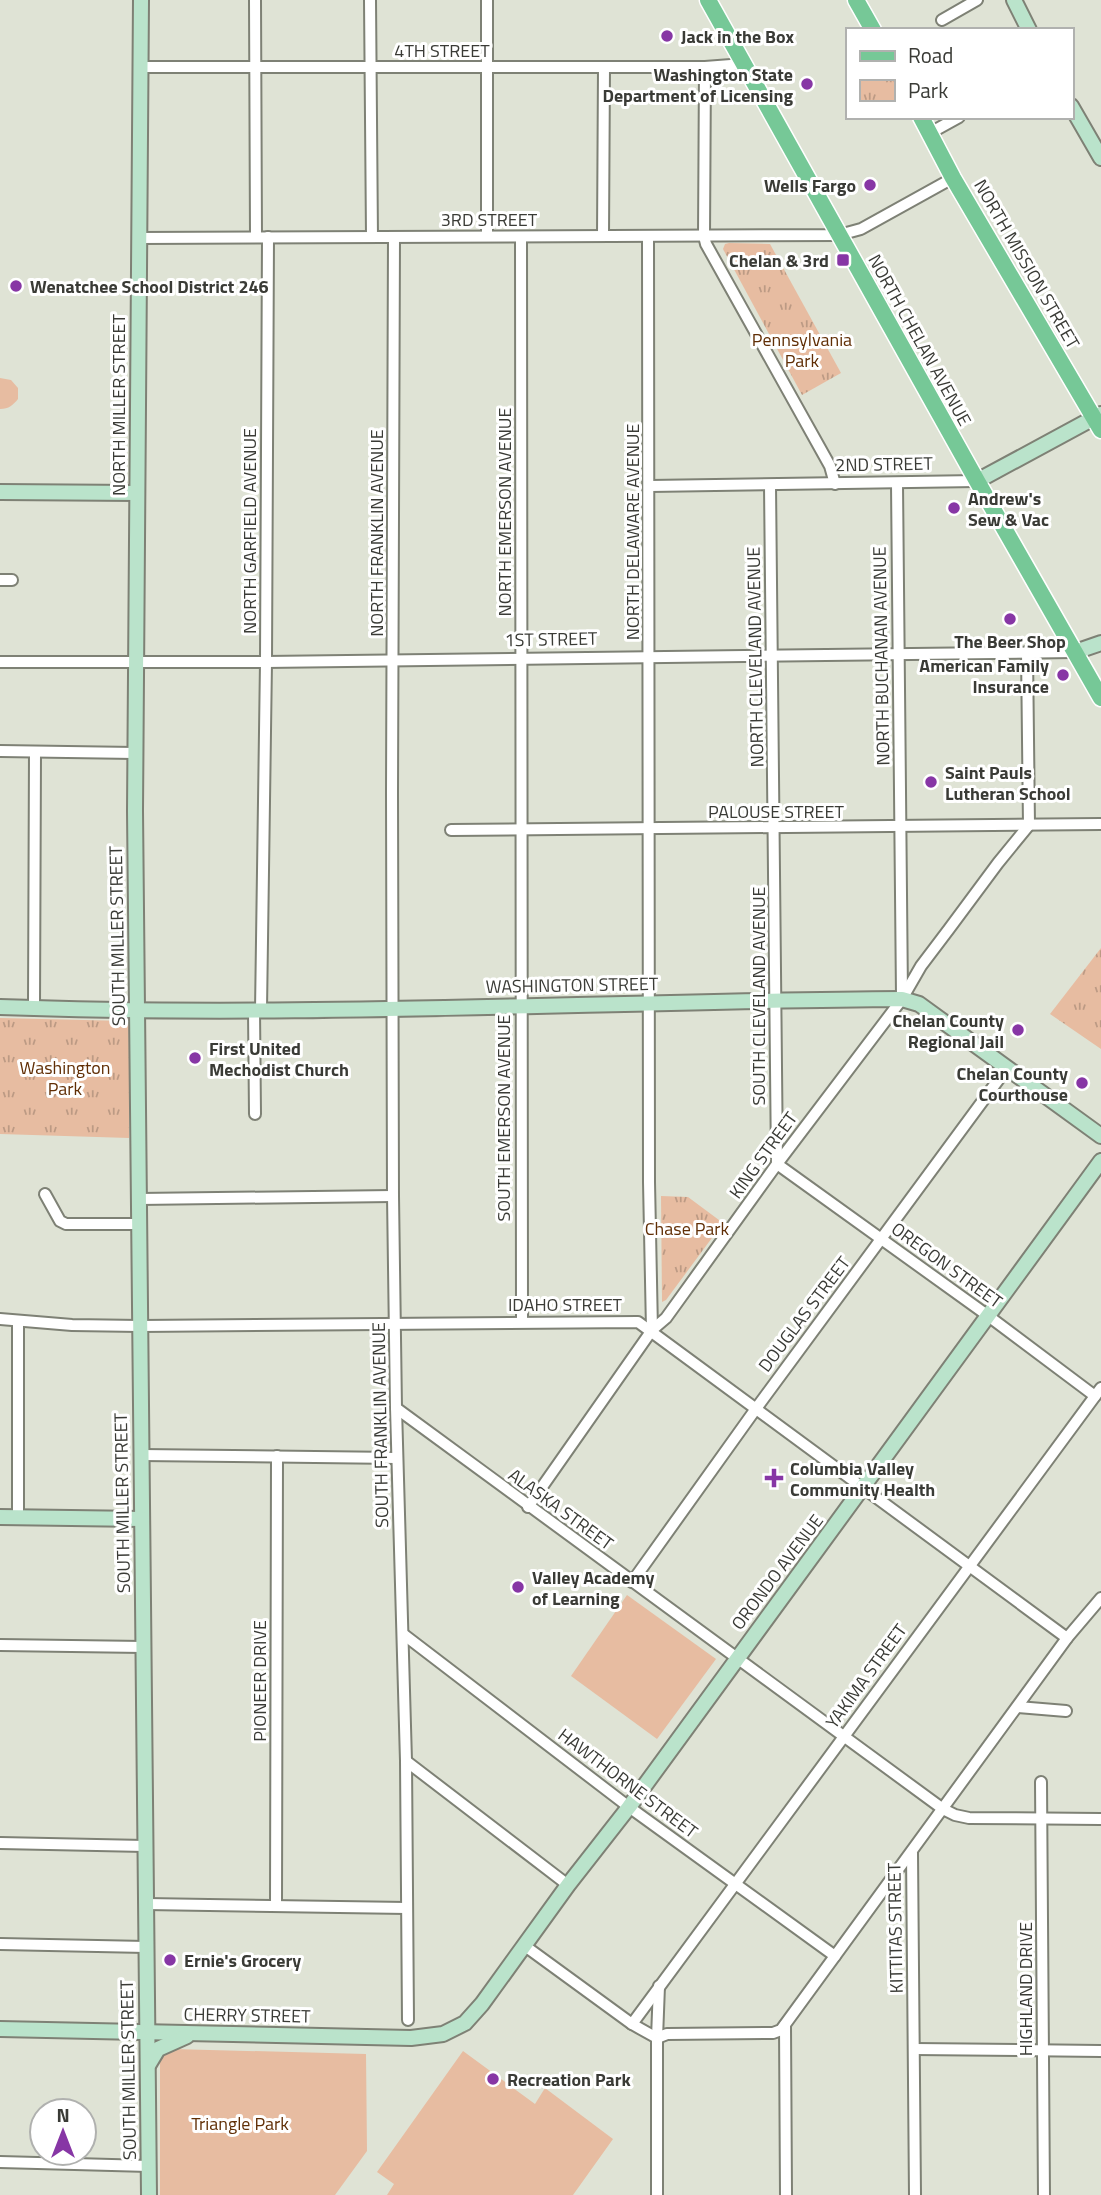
<svg xmlns="http://www.w3.org/2000/svg" width="1101" height="2195" viewBox="0 0 1101 2195" font-family="'Titillium Web',sans-serif">
<style>
.park{fill:url(#park-tufts)}
.pitch{fill:#e7bca1}
.lines{fill:none;stroke-linecap:round;stroke-linejoin:round}
.street-casing{stroke:#7e8175;stroke-width:14}
.secondary-casing{stroke:#7e8175;stroke-width:18}
.primary-casing{stroke:#fff;stroke-width:19}
.street{stroke:#fff;stroke-width:10}
.secondary{stroke:#bae3cb;stroke-width:14}
.primary{stroke:#76c897;stroke-width:16}
.poi-dot{fill:#8736a5;stroke:#fff;stroke-width:2.5}
.labels{text-anchor:middle;dominant-baseline:central;stroke-width:6;stroke-linejoin:round;paint-order:stroke}
.poi-label{font-size:18px;font-weight:bold;fill:#3a3b36;stroke:#fff;text-anchor:start}
.street-label{font-size:18px;fill:#3a3b36;stroke:#fff}
.park-label{font-size:18px;fill:#602e05;stroke:#fff}
</style>
<defs>
<pattern id="park-tufts" width="24" height="20" patternUnits="userSpaceOnUse" patternTransform="scale(1.75)"><rect width="24" height="20" fill="#e7bca1"/><path d="M3 7l-1-3M5 7V3M7 7l1-3M15 17l-1-3M17 17v-4M19 17l1-3" fill="none" stroke="#bc9a84"/></pattern>
</defs>
<rect width="100%" height="100%" fill="#dfe3d5"/>
<!-- park -->
<g class="park">
<polygon points="729,243 770,244 841,373 802,395 723,249 725,244"/>
<polygon points="1101,948 1101,1049 1050,1014"/>
<polygon points="0,1018 126,1021 130,1027 129,1138 0,1134"/>
<polygon points="661,1196 688,1197 723,1223 666,1300 662,1302"/>
</g>
<!-- pitch -->
<g class="pitch">
<path d="M0,378L11,380L18,388V399C13,405 9,409 0,409Z"/>
<polygon points="627,1595 716,1659 657,1739 571,1676"/>
<polygon points="172,2049 366,2054 367,2151 335,2195 160,2195 160,2060 162,2054 166,2053 167,2050"/>
<polygon points="463,2051 535,2104 545,2088 613,2139 573,2195 387,2195 394,2184 377,2172"/>
</g>
<g class="lines">
<defs>
<g id="street">
<polyline points="255,0 256,237"/>
<polyline points="370,0 372,237"/>
<polyline points="487,0 487,236"/>
<polyline points="942,20 977,0"/>
<polyline points="141,67 705,67 744,64"/>
<polyline points="705,67 704,236 706,244 830,466 835,484"/>
<polyline points="930,133 959,117"/>
<polyline points="603,236 604,67"/>
<polyline points="648,236 649,1182 652,1330"/>
<polyline points="394,237 392,792 393,1196 396,1408 406,1761 408,2020"/>
<polyline points="521,237 522,1322"/>
<polyline points="139,238 839,235 861,229 953,178"/>
<polyline points="897,484 902,996"/>
<polyline points="770,485 777,1164 987,1315 1095,1396"/>
<polyline points="650,486 977,481"/>
<polyline points="0,580 12,580"/>
<polyline points="1027,652 1029,825"/>
<polyline points="0,662 266,662 1075,652"/>
<polyline points="0,751 135,753"/>
<polyline points="451,830 1101,824"/>
<polyline points="34,1008 35,752"/>
<polyline points="254,1010 255,1114"/>
<polyline points="261,1010 266,662 268,237"/>
<polyline points="45,1194 60,1221 66,1224 139,1224"/>
<polyline points="139,1199 393,1196"/>
<polyline points="0,1319 72,1325 140,1326 638,1322 1067,1638"/>
<polyline points="396,1408 943,1809 955,1815 969,1818 1101,1819"/>
<polyline points="141,1455 397,1458"/>
<polyline points="528,1507 652,1330 666,1318 777,1164 902,999 921,966 949,929 998,863 1029,825"/>
<polyline points="18,1517 18,1321"/>
<polyline points="632,1582 755,1410 1007,1068"/>
<polyline points="403,1634 629,1807 835,1956"/>
<polyline points="0,1645 143,1647"/>
<polyline points="1018,1707 1066,1711"/>
<polyline points="406,1761 568,1885"/>
<polyline points="1041,1782 1044,2195"/>
<polyline points="0,1843 145,1846"/>
<polyline points="912,1853 915,2195"/>
<polyline points="146,1904 407,1908"/>
<polyline points="276,1906 277,1456"/>
<polyline points="0,1944 146,1947"/>
<polyline points="525,1946 632,2024 657,2038 657,2195"/>
<polyline points="659,1986 657,2038 667,2034 773,2033 781,2030 1067,1638 1101,1598"/>
<polyline points="632,2024 1101,1388"/>
<polyline points="785,2025 786,2195"/>
<polyline points="914,2049 1101,2051"/>
<polyline points="0,2162 149,2166"/>
</g>
<g id="secondary">
<polyline points="141,0 135,811 149,2195"/>
<polyline points="1014,0 1029,30"/>
<polyline points="1071,106 1101,158"/>
<polyline points="977,481 1101,414"/>
<polyline points="0,492 137,493"/>
<polyline points="1075,652 1101,643"/>
<path d="M0,1007C301,1018 602,1001 902,999L919,1004L1101,1136"/>
<polyline points="0,1517 142,1519"/>
<polyline points="0,2029 411,2038 443,2034 465,2023 482,2004 568,1885 629,1807 1101,1161"/>
<polyline points="149,2064 158,2049 187,2036"/>
</g>
<g id="primary">
<polyline points="708,0 977,481 1101,698"/>
<polyline points="856,0 873,30"/>
<polyline points="921,117 953,178 1101,430"/>
</g>
</defs>
<!-- street casing -->
<use href="#street" class="street-casing"/>
<!-- secondary casing -->
<use href="#secondary" class="secondary-casing"/>
<!-- primary casing -->
<use href="#primary" class="primary-casing"/>
<!-- street -->
<use href="#street" class="street"/>
<!-- secondary -->
<use href="#secondary" class="secondary"/>
<!-- primary -->
<use href="#primary" class="primary"/>
</g>
<!-- markers -->
<g class="poi-dot">
<circle cx="667" cy="36" r="7"/>
<circle cx="807" cy="84" r="7"/>
<circle cx="870" cy="185" r="7"/>
<rect x="836" y="253" width="14" height="14" rx="3.5"/>
<circle cx="16" cy="286" r="7"/>
<circle cx="954" cy="508" r="7"/>
<circle cx="1010" cy="619" r="7"/>
<circle cx="1063" cy="675" r="7"/>
<circle cx="931" cy="782" r="7"/>
<circle cx="1018" cy="1030" r="7"/>
<circle cx="195" cy="1058" r="7"/>
<circle cx="1082" cy="1083" r="7"/>
<path d="M770.5 1467.5h7v7h7v7h-7v7h-7v-7h-7v-7h7z"/>
<circle cx="518" cy="1587" r="7"/>
<circle cx="170" cy="1960" r="7"/>
<circle cx="493" cy="2079" r="7"/>
</g>
<g class="labels">
<!-- poi labels -->
<g class="poi-label">
<text x="681" y="36">Jack in the Box</text>
<text x="793" y="74" text-anchor="end">Washington State<tspan x="793" dy="21">Department of Licensing</tspan></text>
<text x="856" y="185" text-anchor="end">Wells Fargo</text>
<text x="829" y="260" text-anchor="end">Chelan &amp; 3rd</text>
<text x="30" y="286">Wenatchee School District 246</text>
<text x="968" y="498">Andrew's<tspan x="968" dy="21">Sew &amp; Vac</tspan></text>
<text x="1010" y="641" text-anchor="middle">The Beer Shop</text>
<text x="1049" y="665" text-anchor="end">American Family<tspan x="1049" dy="21">Insurance</tspan></text>
<text x="945" y="772">Saint Pauls<tspan x="945" dy="21">Lutheran School</tspan></text>
<text x="1004" y="1020" text-anchor="end">Chelan County<tspan x="1004" dy="21">Regional Jail</tspan></text>
<text x="209" y="1048">First United<tspan x="209" dy="21">Mechodist Church</tspan></text>
<text x="1068" y="1073" text-anchor="end">Chelan County<tspan x="1068" dy="21">Courthouse</tspan></text>
<text x="790" y="1468">Columbia Valley<tspan x="790" dy="21">Community Health</tspan></text>
<text x="532" y="1577">Valley Academy<tspan x="532" dy="21">of Learning</tspan></text>
<text x="184" y="1960">Ernie's Grocery</text>
<text x="507" y="2079">Recreation Park</text>
</g>
<!-- street labels -->
<g class="street-label">
<text x="442" y="50">4TH STREET</text>
<text x="489" y="219">3RD STREET</text>
<text transform="translate(1027 264) rotate(60)">NORTH MISSION STREET</text>
<text transform="translate(920 340) rotate(61)">NORTH CHELAN AVENUE</text>
<text transform="translate(118 405) rotate(-90)">NORTH MILLER STREET</text>
<text transform="translate(884 464) rotate(-1)">2ND STREET</text>
<text transform="translate(504 512) rotate(-90)">NORTH EMERSON AVENUE</text>
<text transform="translate(249 531) rotate(-90)">NORTH GARFIELD AVENUE</text>
<text transform="translate(632 532) rotate(-90)">NORTH DELAWARE AVENUE</text>
<text transform="translate(376 533) rotate(-90)">NORTH FRANKLIN AVENUE</text>
<text transform="translate(551 639) rotate(-1)">1ST STREET</text>
<text transform="translate(881 656) rotate(-91)">NORTH BUCHANAN AVENUE</text>
<text transform="translate(755 657) rotate(-91)">NORTH CLEVELAND AVENUE</text>
<text x="776" y="811">PALOUSE STREET</text>
<text transform="translate(117 936) rotate(-91)">SOUTH MILLER STREET</text>
<text transform="translate(572 985) rotate(-1)">WASHINGTON STREET</text>
<text transform="translate(758 996) rotate(-90)">SOUTH CLEVELAND AVENUE</text>
<text transform="translate(503 1118) rotate(-90)">SOUTH EMERSON AVENUE</text>
<text transform="translate(763 1155) rotate(-54)">KING STREET</text>
<text transform="translate(947 1265) rotate(36)">OREGON STREET</text>
<text x="565" y="1304">IDAHO STREET</text>
<text transform="translate(804 1314) rotate(-53)">DOUGLAS STREET</text>
<text transform="translate(380 1425) rotate(-91)">SOUTH FRANKLIN AVENUE</text>
<text transform="translate(122 1503) rotate(-91)">SOUTH MILLER STREET</text>
<text transform="translate(561 1509) rotate(36)">ALASKA STREET</text>
<text transform="translate(777 1572) rotate(-53)">ORONDO AVENUE</text>
<text transform="translate(866 1676) rotate(-54)">YAKIMA STREET</text>
<text transform="translate(259 1681) rotate(-90)">PIONEER DRIVE</text>
<text transform="translate(628 1783) rotate(37)">HAWTHORNE STREET</text>
<text transform="translate(895 1928) rotate(-91)">KITTITAS STREET</text>
<text transform="translate(1025 1989) rotate(-90)">HIGHLAND DRIVE</text>
<text transform="translate(247 2015) rotate(1)">CHERRY STREET</text>
<text transform="translate(128 2070) rotate(-91)">SOUTH MILLER STREET</text>
</g>
<!-- park labels -->
<g class="park-label">
<text x="802" y="339">Pennsylvania<tspan x="802" dy="21">Park</tspan></text>
<text x="65" y="1067">Washington<tspan x="65" dy="21">Park</tspan></text>
<text x="687" y="1228">Chase Park</text>
<text x="240" y="2123">Triangle Park</text>
</g>
</g>
<!-- legend -->
<rect x="846" y="28" width="228" height="91" fill="#ffffff" stroke="#b0b1af" stroke-width="2"/>
<rect x="860" y="51" width="35" height="10" fill="#76c897" stroke="#b0b1af" stroke-width="2"/>
<text x="908" y="63" font-size="21" fill="#3a3b36">Road</text>
<rect x="860" y="80" width="35" height="21" fill="url(#park-tufts)" stroke="#b0b1af" stroke-width="2"/>
<text x="908" y="98" font-size="21" fill="#3a3b36">Park</text>
<!-- north arrow -->
<g transform="translate(63 2132)"><circle r="33" fill="#ffffff" stroke="#b0b1af" stroke-width="2"/>
<path d="M0-5L12 26L0 18L-12 26Z" fill="#8736a5"/>
<text y="-10" font-size="19" font-weight="bold" text-anchor="middle" fill="#3a3b36">N</text>
</g>
</svg>
